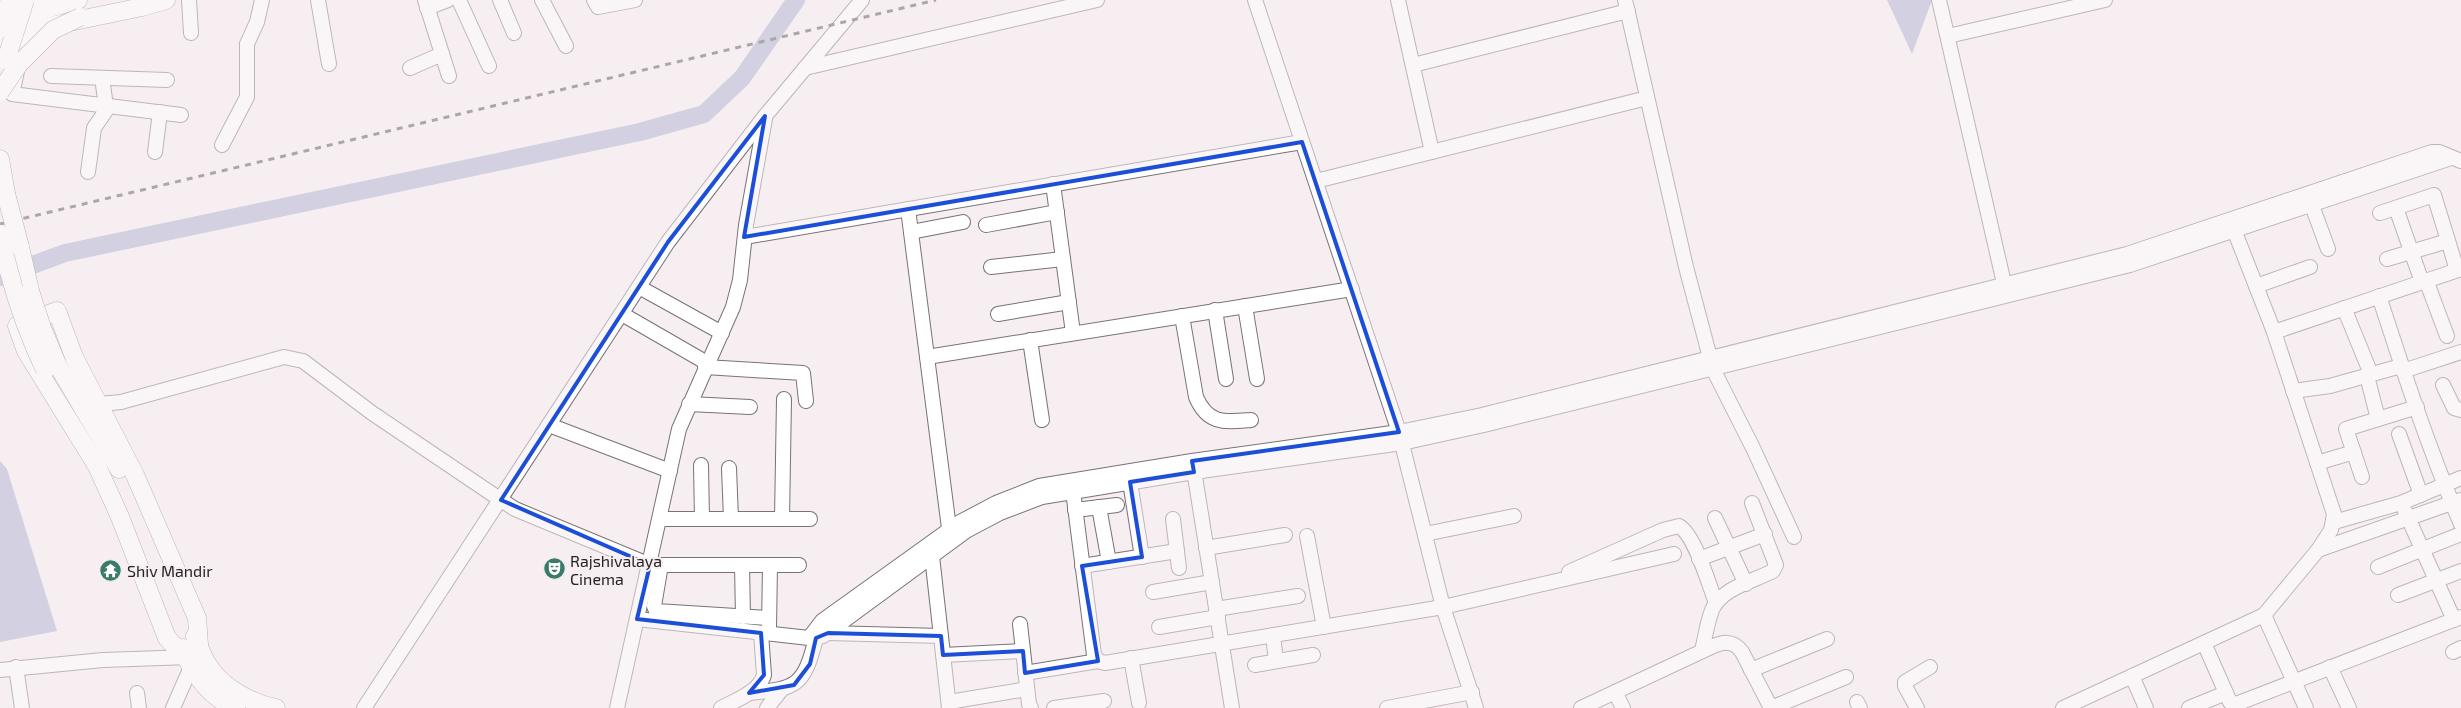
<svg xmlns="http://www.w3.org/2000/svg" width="2461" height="708" viewBox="0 0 2461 708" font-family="'Exo 2',sans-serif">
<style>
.water{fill:#a8abce}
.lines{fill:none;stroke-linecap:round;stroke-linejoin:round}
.river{stroke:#a8abce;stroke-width:18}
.minor-casing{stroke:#797275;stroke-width:16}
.major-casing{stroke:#797275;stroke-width:19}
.highway-casing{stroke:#797275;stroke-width:22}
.minor{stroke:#fff;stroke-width:14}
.major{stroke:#fff;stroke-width:18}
.highway{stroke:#fff;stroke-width:20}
.rail{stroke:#524f50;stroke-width:3;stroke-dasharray:6 6;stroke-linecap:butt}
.major-bridge-casing{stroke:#797275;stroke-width:19;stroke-linecap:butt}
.major-bridge{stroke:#fff;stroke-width:18}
.marked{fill:none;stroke:#1d4ed8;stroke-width:4;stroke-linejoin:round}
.labels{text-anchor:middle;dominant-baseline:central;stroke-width:4;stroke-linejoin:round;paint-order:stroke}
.poi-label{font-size:16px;fill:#252324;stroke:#f6eef1;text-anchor:start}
</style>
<rect width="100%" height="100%" fill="#f6eef1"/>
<!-- water -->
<g class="water">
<polygon points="1887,0 1932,0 1912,54"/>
<polygon points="0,461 7,469 57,631 0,642"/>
</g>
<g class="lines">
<!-- river -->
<polyline class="river" points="0,277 65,253 640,132 704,114 742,78 796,0"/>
<defs>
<g id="minor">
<polyline points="189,0 191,33"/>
<polyline points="318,0 329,64"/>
<polyline points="425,0 449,76"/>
<polyline points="459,0 489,66"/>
<polyline points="500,0 514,33"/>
<polyline points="542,0 566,46"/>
<polyline points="594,0 598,7 635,0"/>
<polyline points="1255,0 1399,432 1443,607 1476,708"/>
<polyline points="1398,0 1432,152"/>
<polyline points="1625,0 1686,267 1713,369 1753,448 1794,537"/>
<polyline points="1939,0 2006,292"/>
<polyline points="427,8 448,0"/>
<polyline points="26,31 12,94 181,115"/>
<polyline points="1948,36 2105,0"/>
<polyline points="1413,65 1628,11"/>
<polyline points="410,68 442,54"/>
<polyline points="805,68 1097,0"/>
<polyline points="51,76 167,80"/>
<polyline points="102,78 106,106"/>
<polyline points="222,145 247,97 247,44 257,22 262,0"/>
<polyline points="155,152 160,112"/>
<polyline points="88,172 94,128 109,106"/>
<polyline points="1316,181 1647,98"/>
<polyline points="1053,184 1073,333"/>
<polyline points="2311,203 2328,249"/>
<polyline points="2396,208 2422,282"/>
<polyline points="908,209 950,536"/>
<polyline points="2380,213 2434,195 2457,270"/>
<polyline points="986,225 1057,212"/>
<polyline points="911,232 963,222"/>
<polyline points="745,237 1302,142"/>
<polyline points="2387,259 2448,241"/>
<polyline points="991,267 1063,259"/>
<polyline points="2426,280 2447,336"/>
<polyline points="2256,286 2310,267"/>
<polyline points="639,287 722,333"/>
<path d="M2379,296C2404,373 2429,450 2461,524"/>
<polyline points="1245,306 1257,379"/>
<polyline points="2344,308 2371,374"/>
<polyline points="1215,310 1226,379"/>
<polyline points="622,314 707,363"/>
<polyline points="998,314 1069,302"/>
<path d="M1182,316L1196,397C1208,425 1225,422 1251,420"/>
<polyline points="2274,332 2461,269"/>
<polyline points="1030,340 1042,420"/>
<polyline points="927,357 1352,289"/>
<polyline points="705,367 803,373 806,401"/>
<polyline points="2403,371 2461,352"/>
<polyline points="2367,376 2378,419"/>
<polyline points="2443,385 2454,408 2461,410"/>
<polyline points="2293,391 2330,386 2401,366"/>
<polyline points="100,404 121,402 284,357 303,361 372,413 501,500 515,509 650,565 799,565"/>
<polyline points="689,404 750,407"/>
<polyline points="549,425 670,471"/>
<polyline points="2399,434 2421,495"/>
<polyline points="2317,463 2354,452"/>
<polyline points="1193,464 1232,708"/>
<polyline points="701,465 702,519"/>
<polyline points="729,468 731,519"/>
<polyline points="2362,477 2346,429 2417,407"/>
<polyline points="1130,482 1142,557"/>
<polyline points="1073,491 1094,655 1098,661 1105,663 1443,607 1674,554"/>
<polyline points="1099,507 1109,562"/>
<polyline points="1075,510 1117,505"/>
<polyline points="2405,511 2454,620"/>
<polyline points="1715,518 1746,584"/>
<polyline points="660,519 810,519"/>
<polyline points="782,519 784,399"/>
<polyline points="1173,519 1179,568"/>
<polyline points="2334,522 2401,503 2461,478"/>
<polyline points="1425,534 1514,516"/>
<polyline points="1307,536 1324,627"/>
<polyline points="1206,548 1285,535"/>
<polyline points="2318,550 2460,500"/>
<polyline points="932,556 949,708"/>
<polyline points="1699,559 1765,534"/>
<polyline points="661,565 654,606 656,611 769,618"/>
<polyline points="742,565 743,617"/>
<polyline points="1082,566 1177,551"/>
<polyline points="2378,567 2461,534"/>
<path d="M1569,572L1663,530L1679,526C1695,535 1709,585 1716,603"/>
<polyline points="1153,592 1212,582"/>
<polyline points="2398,595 2461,571"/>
<polyline points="1216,609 1298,596"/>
<polyline points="2264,615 2306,708"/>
<polyline points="637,619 809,638 823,636 966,531 1000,513 1042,497 1194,472 1402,443 1484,425 2130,265 2451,158"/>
<polyline points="1020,624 1029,704 1031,708"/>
<polyline points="1159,627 1218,617"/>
<polyline points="769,628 770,565"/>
<polyline points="828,633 941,636"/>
<polyline points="1273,635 1276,661"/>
<polyline points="809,638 822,621 960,522 996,503 1039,486 1192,461 1399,432 1482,415 2127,254 2432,152 2439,152 2461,161"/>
<polyline points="2204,643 2230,702 2236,704 2461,617"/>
<path d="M1702,651C1705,638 1707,623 1712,610C1721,588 1754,581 1773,571L1776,565L1752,503"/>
<polyline points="2453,652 2461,648"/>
<polyline points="943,655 1023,651"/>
<polyline points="1131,658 1139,703"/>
<polyline points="1255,665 1313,655"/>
<polyline points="16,667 22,708"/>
<polyline points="2330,667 2349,708"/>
<polyline points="0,670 103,660 191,657"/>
<polyline points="1751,670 1827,639"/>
<polyline points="1025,673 1098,661"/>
<polyline points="2132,676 2146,708"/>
<polyline points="1615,692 1623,708"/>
<polyline points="137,693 139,708"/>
<path d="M749,693C797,689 804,686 816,638"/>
<polyline points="949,702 1027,689"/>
<polyline points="1857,702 1860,708"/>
<polyline points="173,708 191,667"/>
<polyline points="364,708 668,242 765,116 862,0"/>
<polyline points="617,708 679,429 733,307 740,280 746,225 765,119"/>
<path d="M721,708C736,700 759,692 764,675L761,633"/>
<polyline points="767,708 782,689"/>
<polyline points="1054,708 1104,701"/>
<polyline points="1387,708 1472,692"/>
<path d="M1581,708L1709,648C1722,642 1733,639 1742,652L1771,708"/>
<polyline points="1771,708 1846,677"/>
<polyline points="1917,708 1905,686 1905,682 1930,667"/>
<polyline points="2063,708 2264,615 2318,550 2331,530 2334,514 2274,332 2231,222"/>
<polyline points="2189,708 2226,693"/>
</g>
<g id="major">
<polyline points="31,13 78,0"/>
<polyline points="26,31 142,7 166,0"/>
<polyline points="0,159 6,194"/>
<polyline points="20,247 30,291"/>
<polyline points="57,364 119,469"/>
<path d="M195,636C199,646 203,659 210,668C223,688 253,704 276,708"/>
<path d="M183,648C190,672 212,699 236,708"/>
<polyline points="186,658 167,638 120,517 97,466 26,351 17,326 57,311 74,357 135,475 197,618 199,645"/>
</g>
<polyline id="highway" points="0,38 26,31 35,0"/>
</defs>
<!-- minor casing -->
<use href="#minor" class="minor-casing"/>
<!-- major casing -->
<use href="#major" class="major-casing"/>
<!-- highway casing -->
<use href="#highway" class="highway-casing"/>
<!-- minor -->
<use href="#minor" class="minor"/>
<!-- major -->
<use href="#major" class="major"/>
<!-- highway -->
<use href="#highway" class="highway"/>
<!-- rail -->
<polyline class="rail" points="0,224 936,0"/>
<defs>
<g id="major-bridge">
<polyline points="0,29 10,0"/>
<polyline points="6,60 25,0"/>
<polyline points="0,92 19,64 53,30 80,17"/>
<polyline points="6,194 20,247"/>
<path d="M0,234C10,282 24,326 45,370"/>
<polyline points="30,291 42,328 57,364"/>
</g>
</defs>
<!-- major-bridge casing -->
<use href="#major-bridge" class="major-bridge-casing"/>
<!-- major-bridge -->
<use href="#major-bridge" class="major-bridge"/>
</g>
<!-- marked area -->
<path d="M0 0H2461V708H0ZM765,116L744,237L1302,142L1399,432L1192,461L1194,472L1130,482L1142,557L1082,566L1098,661L1025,673L1023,651L943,655L941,636L828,633L816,638L810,664L794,685L749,693L764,675L761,633L637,619L650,565L501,500L668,242Z" fill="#f6eef1" fill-opacity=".55" fill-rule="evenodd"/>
<path class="marked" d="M765,116L744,237L1302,142L1399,432L1192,461L1194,472L1130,482L1142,557L1082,566L1098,661L1025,673L1023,651L943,655L941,636L828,633L816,638L810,664L794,685L749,693L764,675L761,633L637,619L650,565L501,500L668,242Z"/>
<!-- icons -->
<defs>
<symbol id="theatre-disc" viewBox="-11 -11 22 22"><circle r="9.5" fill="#397a6b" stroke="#f6eef1"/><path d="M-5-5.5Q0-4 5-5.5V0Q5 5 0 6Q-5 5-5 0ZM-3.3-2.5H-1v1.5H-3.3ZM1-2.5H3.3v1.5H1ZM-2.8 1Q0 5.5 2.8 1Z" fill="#fff"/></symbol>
<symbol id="temple-disc" viewBox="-11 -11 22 22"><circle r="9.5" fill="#397a6b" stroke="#f6eef1"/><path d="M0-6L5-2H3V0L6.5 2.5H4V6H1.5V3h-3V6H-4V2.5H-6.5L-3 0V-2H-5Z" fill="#fff"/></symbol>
</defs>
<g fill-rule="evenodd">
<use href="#theatre-disc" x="542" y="556" width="25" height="25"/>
<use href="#temple-disc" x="98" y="558" width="25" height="25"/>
</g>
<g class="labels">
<!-- poi labels -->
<g class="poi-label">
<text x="570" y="560">Rajshivalaya<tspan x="570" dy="18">Cinema</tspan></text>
<text x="127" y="570">Shiv Mandir</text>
</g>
</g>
</svg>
